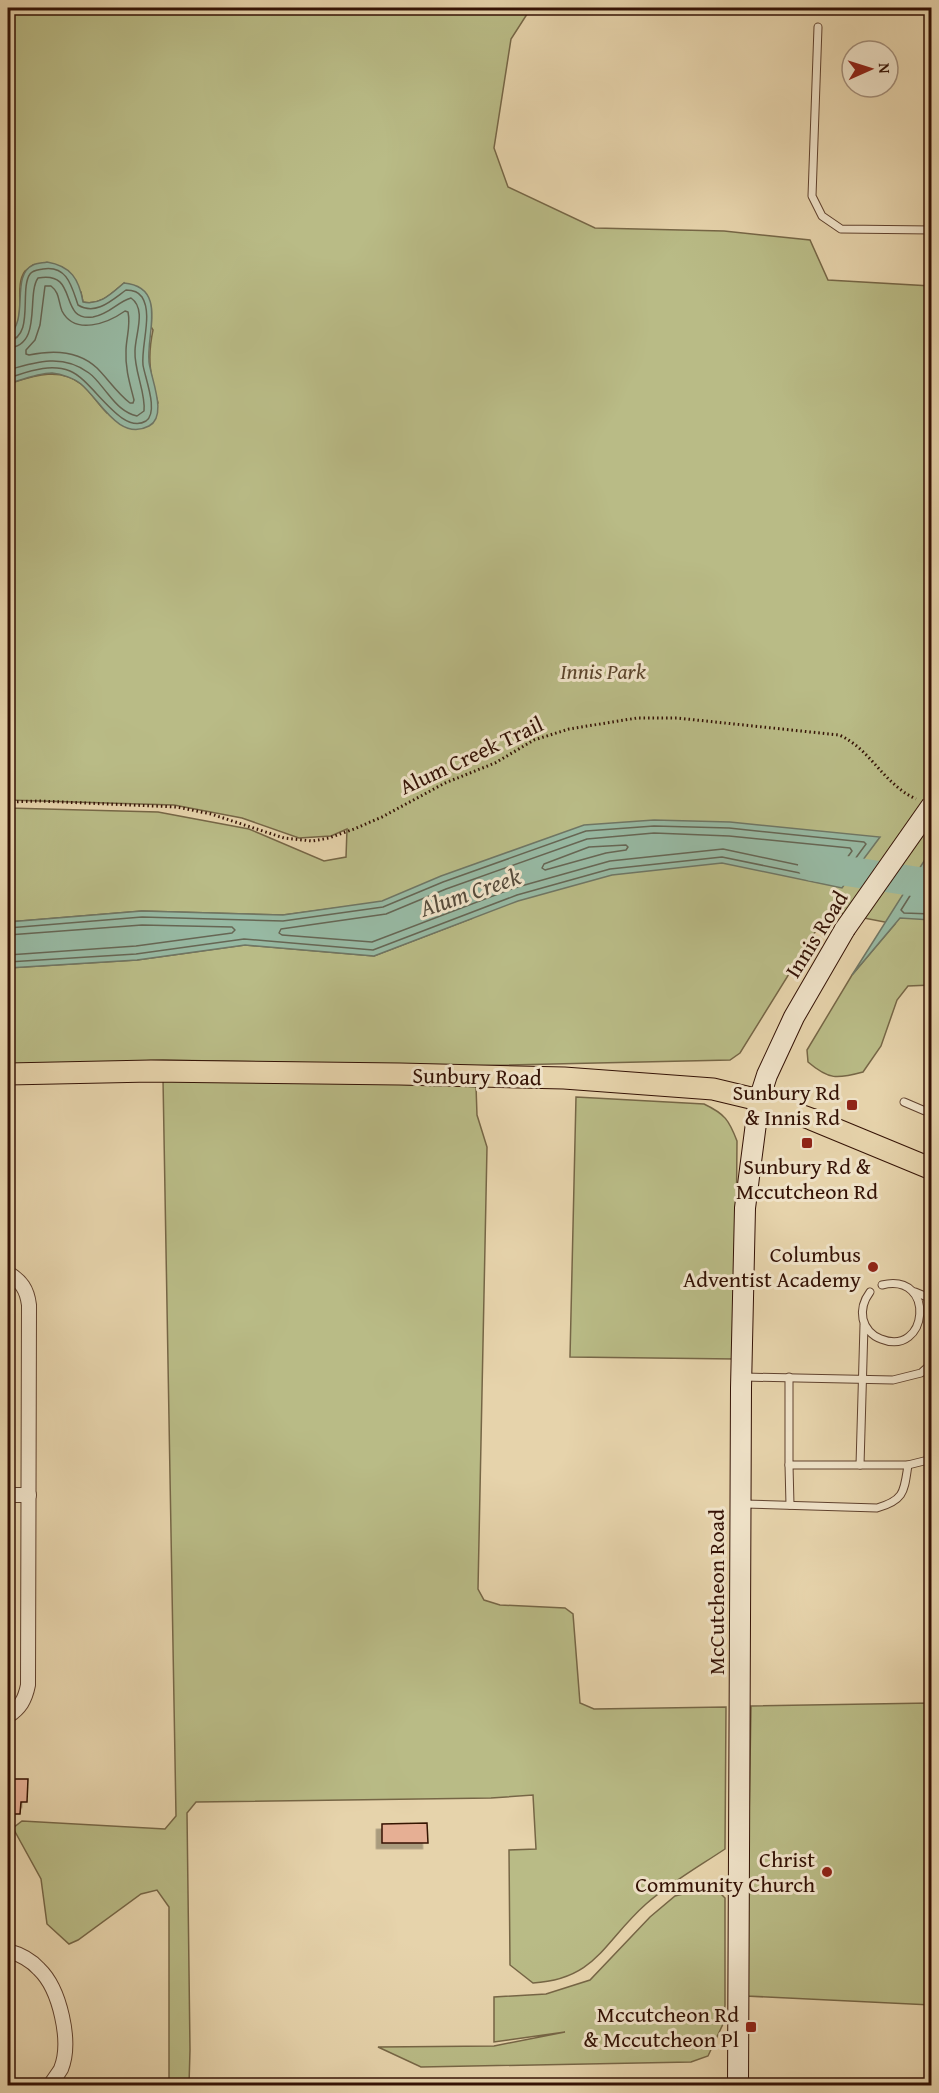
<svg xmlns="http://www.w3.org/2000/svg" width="939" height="2093" viewBox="0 0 939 2093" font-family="'Gentium Book Plus',serif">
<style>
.green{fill:#b9bb86;stroke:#766646;stroke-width:1.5}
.water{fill:#97b9a3;stroke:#6f7664;stroke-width:1.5}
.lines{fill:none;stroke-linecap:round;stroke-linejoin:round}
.shore{stroke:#666654;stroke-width:1.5}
.river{stroke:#97b9a3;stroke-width:30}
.building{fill:#e6af94;stroke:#341205;stroke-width:1.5;filter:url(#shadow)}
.service-casing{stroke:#60422e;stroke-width:9}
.minor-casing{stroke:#60422e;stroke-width:16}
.secondary-casing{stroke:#341205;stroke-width:22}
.primary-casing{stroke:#341205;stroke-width:23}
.path{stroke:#341205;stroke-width:3;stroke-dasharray:1.5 3;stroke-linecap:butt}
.service{stroke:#efe2c8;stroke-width:7}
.minor{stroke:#efe2c8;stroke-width:14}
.secondary{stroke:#efe2c8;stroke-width:20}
.primary{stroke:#e6d3ab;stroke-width:21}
.secondary-bridge-casing{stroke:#341205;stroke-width:22;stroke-linecap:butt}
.secondary-bridge{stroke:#efe2c8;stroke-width:20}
.poi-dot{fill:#8f2418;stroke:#efe2c8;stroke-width:2}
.labels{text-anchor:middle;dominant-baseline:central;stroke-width:6;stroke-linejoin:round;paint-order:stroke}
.park-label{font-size:22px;font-style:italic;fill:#5c452c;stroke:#efe2c8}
.street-label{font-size:22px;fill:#341205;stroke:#efe2c8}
.poi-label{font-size:22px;fill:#341205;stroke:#efe2c8;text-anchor:end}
.water-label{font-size:24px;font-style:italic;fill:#574c3c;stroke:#efe2c8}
</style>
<defs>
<filter id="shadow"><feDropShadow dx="-5.5" dy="5.5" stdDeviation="0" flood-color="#0004"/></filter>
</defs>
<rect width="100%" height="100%" fill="#e6d3ab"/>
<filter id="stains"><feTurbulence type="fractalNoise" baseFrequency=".00333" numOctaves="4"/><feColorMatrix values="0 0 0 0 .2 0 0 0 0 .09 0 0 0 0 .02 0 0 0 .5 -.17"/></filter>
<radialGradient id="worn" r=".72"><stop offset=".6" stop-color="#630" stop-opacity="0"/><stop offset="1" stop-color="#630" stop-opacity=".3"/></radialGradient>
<!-- green -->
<g class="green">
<path d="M8,8H531L511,39L494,148L508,187L595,228L724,231L810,240L828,280L931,286V985L908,986L897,1000L881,1046L863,1072C837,1079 829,1080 808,1062L807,1050L852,975L895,924L828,911L740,1053L730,1060L465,1066L163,1060L8,1067V968L137,960L245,945L374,956L473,918L344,907L283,915L142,911L8,922V808L158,812L249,829L324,861L346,857L347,829L331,836L299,838L242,818L174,805L8,800V384C31,377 59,366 81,384C91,392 98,404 107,413L158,403C150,375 147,358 153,330L124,283C112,293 100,306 83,302L81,292L33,265C32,266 25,271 25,271C12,289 30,320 8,336Z"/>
<path d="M163,1079L476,1086L477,1115L487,1147L478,1589L484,1600L500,1605L565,1608L573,1614L580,1703L594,1709L726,1707L725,1849C698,1867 670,1883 646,1904C604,1941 597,1979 533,1983L510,1965L509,1850L536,1849L533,1795L491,1798L196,1802L187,1813L190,2050L189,2085L169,2086V1907L157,1890L141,1894L78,1940L69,1944L47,1924L41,1879L13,1828L22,1821L165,1829L176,1816Z"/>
<path d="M576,1097L704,1104C725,1114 729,1120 737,1141L735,1359L570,1357Z"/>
<polygon points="931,1703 931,2005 746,1996 751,1706"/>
<polygon points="699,1890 720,1893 725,1898 725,2005 723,2024 708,2056 691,2062 421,2067 378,2047 494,2046 565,2032 494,2042 494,1997 546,1994 590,1980 650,1917 675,1896"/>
</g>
<!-- water -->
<g class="water">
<path d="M47,262C71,266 79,279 83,302C100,306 112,293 124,283C168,287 146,334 149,362C151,379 168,416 149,426C119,442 100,400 81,384C74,378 61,374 52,373C38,373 21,380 8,384V336C30,320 10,275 33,265C37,263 43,263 47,262Z"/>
<polygon points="654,820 730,822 880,837 842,888 722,863 612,875 518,901 374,956 245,945 137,960 8,968 8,922 142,911 283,915 382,901 441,876 584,825"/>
<polygon points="931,850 931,920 900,918 852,975"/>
</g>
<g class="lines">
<!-- shore -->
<g class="shore">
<path d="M45,286H51C60,293 58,301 62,311C75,336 108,323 125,311L128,312C131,326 126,338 126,351C125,368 130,384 134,400L133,403H130C117,393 108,379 97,368C78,350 52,350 29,355L26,354V350L35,340L40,325Z"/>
<path d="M8,341C35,338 19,289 30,274C33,270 39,270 43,269C68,265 72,288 78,305C96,316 112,300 126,290C132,290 138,291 142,297C153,314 141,345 143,365C145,378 159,412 146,421C121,436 93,380 70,371C49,363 28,372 8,378"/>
<path d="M8,348C43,346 26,295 38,278C80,270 57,322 93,317C110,314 117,302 131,298C147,309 135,335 135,351C134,371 146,393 144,411L137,416C124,413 116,404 108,394C102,387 96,378 89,373C63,353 35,362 8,370"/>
<polygon points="654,833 729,836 850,848 852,851 836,873 723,849 610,861 514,888 372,942 282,935 279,933 281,929 386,914 446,889 587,839"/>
<polygon points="626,845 628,847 626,850 606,853 545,870 542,868 544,864 589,847"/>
<polyline points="932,861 901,910 904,913 932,914"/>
<polyline points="8,928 142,917 283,921 383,907 443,882 586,831 654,826 729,828 864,842 866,844 839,881 722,857 610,869 517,895 373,950 244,939 136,954 8,962"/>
<polyline points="8,935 142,925 232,927 235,930 232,933 136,946 8,955"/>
</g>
<!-- river -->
<polyline class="river" points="813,866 932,884"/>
</g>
<!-- building -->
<g class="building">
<polygon points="8,1774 9,1779 28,1779 27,1802 21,1802 20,1814 8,1814"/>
<polygon points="427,1823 428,1843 382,1843 382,1824"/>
</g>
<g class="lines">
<defs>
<g id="service">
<polyline points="818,27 812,196 822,216 841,229 932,230"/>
<polyline points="904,1102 932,1114"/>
<path d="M870,1292C864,1300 861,1309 863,1319C865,1328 872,1336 881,1339C928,1358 937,1272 882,1285"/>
<polyline points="915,1292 932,1299"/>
<polyline points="744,1377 893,1380 921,1373 932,1363"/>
<polyline points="789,1377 789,1465 908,1465 932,1459"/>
<polyline points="789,1465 790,1505"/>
<polyline points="860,1465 864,1325"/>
<path d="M744,1504L877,1508C905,1500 904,1491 908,1465"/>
</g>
<g id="minor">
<path d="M8,1273C21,1281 27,1289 29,1305L28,1685C25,1700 20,1708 8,1716"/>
<polyline points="8,1495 29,1495"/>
<path d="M8,1951C19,1954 31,1960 39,1969C60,1989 72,2042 61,2069C58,2074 54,2079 51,2084"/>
</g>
<polyline id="secondary" points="738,2086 741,1388 745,1208 759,1100 767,1075 794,1017 845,929"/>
<polyline id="primary" points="8,1074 151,1071 400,1074 564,1078 713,1089 759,1100 811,1119 932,1169"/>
</defs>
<!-- service casing -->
<use href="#service" class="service-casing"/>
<!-- minor casing -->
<use href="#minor" class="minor-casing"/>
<!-- secondary casing -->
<use href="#secondary" class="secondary-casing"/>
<!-- primary casing -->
<use href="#primary" class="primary-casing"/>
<!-- path -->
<path class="path" d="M8,802L39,801L177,807L211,814L284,838L312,841L329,838L354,829L382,817L445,783L495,763L534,740L569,729L637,718H677L839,735C871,749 882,783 916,799"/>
<!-- service -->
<use href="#service" class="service"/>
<!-- minor -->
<use href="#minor" class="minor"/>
<!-- secondary -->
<use href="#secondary" class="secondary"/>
<!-- primary -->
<use href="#primary" class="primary"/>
<defs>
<polyline id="secondary-bridge" points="845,929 932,805"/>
</defs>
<!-- secondary-bridge casing -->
<use href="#secondary-bridge" class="secondary-bridge-casing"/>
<!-- secondary-bridge -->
<use href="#secondary-bridge" class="secondary-bridge"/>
</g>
<!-- markers -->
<g class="poi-dot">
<rect x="846" y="1099" width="12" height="12" rx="3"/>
<rect x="801" y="1137" width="12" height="12" rx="3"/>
<circle cx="873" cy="1267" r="6"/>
<circle cx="827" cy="1872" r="6"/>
<rect x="745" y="2021" width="12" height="12" rx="3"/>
</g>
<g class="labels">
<!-- park labels -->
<g class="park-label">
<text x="603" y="671">Innis Park</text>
</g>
<!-- street labels -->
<g class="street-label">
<text transform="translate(471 755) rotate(-25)">Alum Creek Trail</text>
<text transform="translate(816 934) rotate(-58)">Innis Road</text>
<text transform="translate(477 1076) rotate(1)">Sunbury Road</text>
<text transform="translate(716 1592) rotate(-90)">McCutcheon Road</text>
</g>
<!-- poi labels -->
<g class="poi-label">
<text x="840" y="1092">Sunbury Rd<tspan x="840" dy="25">&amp; Innis Rd</tspan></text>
<text x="807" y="1166" text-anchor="middle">Sunbury Rd &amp;<tspan x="807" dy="25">Mccutcheon Rd</tspan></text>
<text x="861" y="1254">Columbus<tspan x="861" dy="25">Adventist Academy</tspan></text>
<text x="815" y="1859">Christ<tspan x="815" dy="25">Community Church</tspan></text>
<text x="739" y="2014">Mccutcheon Rd<tspan x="739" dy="25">&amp; Mccutcheon Pl</tspan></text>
</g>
<!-- water labels -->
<g class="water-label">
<text transform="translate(470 892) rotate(-19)">Alum Creek</text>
</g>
</g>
<!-- margin -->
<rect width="939" height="2093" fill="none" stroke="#e6d3ab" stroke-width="30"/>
<rect x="9" y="9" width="921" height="2075" fill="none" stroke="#341205" stroke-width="3"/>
<rect x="15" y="15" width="909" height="2063" fill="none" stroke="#341205" stroke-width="1.5"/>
<!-- north arrow -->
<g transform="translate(870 69) rotate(87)"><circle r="28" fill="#efe2c8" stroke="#a48f7a" stroke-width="1.5"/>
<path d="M0-4.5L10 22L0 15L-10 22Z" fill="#8f2418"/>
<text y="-9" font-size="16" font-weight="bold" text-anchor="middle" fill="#341205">N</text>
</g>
<rect width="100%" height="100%" filter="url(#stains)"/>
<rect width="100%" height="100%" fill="url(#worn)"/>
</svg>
